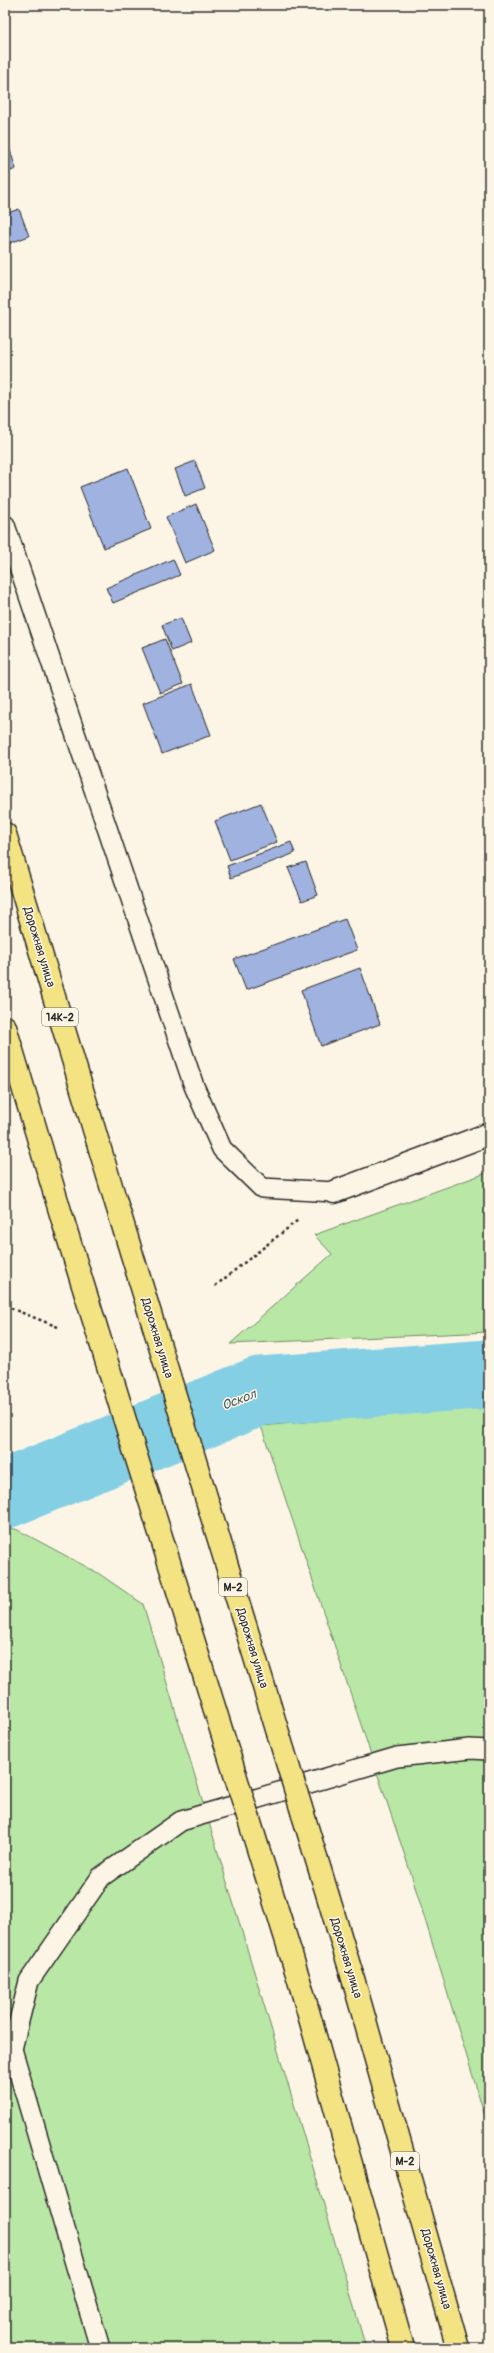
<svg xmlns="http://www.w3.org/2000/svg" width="494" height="2353" viewBox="0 0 494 2353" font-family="Pangolin,sans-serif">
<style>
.green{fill:#b9e7a5;stroke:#728968}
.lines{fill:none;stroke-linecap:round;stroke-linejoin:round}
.river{stroke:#85cfe5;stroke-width:69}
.building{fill:#9fb2e0;stroke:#2b2b2b}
.lane-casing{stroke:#2b2b2b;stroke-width:22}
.street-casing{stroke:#2b2b2b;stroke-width:25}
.primary-casing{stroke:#2b2b2b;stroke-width:25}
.path{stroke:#2b2b2b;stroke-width:2.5;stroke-dasharray:3 3;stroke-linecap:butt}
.lane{stroke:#fcf5e5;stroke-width:19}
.street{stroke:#fcf5e5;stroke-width:22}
.primary{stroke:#f4e382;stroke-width:22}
.primary-bridge-casing{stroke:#2b2b2b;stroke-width:25;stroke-linecap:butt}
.primary-bridge{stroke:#f4e382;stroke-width:22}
.labels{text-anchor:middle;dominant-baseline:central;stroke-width:3;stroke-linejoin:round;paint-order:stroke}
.shield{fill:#fcf5e5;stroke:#6a6863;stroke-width:1}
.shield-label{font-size:11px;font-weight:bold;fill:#2b2b2b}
.street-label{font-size:12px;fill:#2b2b2b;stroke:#fcf5e5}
.water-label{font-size:13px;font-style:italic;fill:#465c63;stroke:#fcf5e5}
</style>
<rect width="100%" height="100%" fill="#fcf5e5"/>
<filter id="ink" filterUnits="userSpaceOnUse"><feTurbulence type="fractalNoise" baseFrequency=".025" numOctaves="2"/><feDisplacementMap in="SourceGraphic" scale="8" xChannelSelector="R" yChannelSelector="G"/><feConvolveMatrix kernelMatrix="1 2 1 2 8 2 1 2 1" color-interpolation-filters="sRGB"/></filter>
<g filter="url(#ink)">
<!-- green -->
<g class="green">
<polygon points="489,1172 489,1332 230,1344 332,1254 314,1235"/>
<polygon points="489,1405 489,2129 412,1877 261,1426"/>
<polygon points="5,1526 18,1530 98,1573 143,1604 307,2147 366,2348 5,2348"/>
</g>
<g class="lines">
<!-- river -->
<polyline class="river" points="5,1494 260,1391 489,1374"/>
</g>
<!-- building -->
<g class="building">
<polygon points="5,134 16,169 5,173"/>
<polygon points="19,209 29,236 5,245 5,214"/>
<polygon points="195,461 205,488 185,496 175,469"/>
<polygon points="128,468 151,529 104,548 80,487"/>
<polygon points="196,504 215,550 185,563 166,517"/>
<polygon points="173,559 180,575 113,603 106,588"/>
<polygon points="181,618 191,643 172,651 162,625"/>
<polygon points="165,639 183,684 160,693 142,648"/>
<polygon points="192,684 211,735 162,754 143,703"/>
<polygon points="261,803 277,842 230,860 215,821"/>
<polygon points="291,842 295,853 231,878 227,866"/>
<polygon points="306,862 318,895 302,901 288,868"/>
<polygon points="345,919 357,950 246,990 234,959"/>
<polygon points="360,968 380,1024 321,1046 301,990"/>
</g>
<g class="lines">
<defs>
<g id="lane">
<polyline points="5,525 194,1086 222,1149 262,1188 334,1192"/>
<polyline points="12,2049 100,2348"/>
<polyline points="5,2052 12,2049 29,1981 101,1877 181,1821 397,1757 470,1749 489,1750"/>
</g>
<polyline id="street" points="334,1192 489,1134"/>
<g id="primary">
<polyline points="5,834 115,1199"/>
<polyline points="5,1027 63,1221"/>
<polyline points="352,1975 458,2348"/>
<polyline points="302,1990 403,2348"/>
</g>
</defs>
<!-- lane casing -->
<use href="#lane" class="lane-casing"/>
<!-- street casing -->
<use href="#street" class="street-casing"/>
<!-- primary casing -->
<use href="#primary" class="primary-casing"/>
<!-- path -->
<g class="path">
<polyline points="215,1286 298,1220"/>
<polyline points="5,1306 58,1327"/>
</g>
<!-- lane -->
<use href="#lane" class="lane"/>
<!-- street -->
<use href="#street" class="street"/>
<!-- primary -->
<use href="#primary" class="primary"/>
<defs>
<g id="primary-bridge">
<polyline points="115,1199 352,1975"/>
<polyline points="63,1221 302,1990"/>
</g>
</defs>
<!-- primary-bridge casing -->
<use href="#primary-bridge" class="primary-bridge-casing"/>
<!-- primary-bridge -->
<use href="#primary-bridge" class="primary-bridge"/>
</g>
</g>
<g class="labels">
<!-- shield labels -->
<g class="shield">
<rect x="42" y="1008" width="36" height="18" rx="3"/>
<rect x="219" y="1578" width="28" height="18" rx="3"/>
<rect x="391" y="2152" width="28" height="18" rx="3"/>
</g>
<g class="shield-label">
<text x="60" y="1017">14К-2</text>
<text x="233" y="1587">М-2</text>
<text x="405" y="2161">М-2</text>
</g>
<!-- street labels -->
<g class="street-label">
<text transform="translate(39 947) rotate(73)">Дорожная улица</text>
<text transform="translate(157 1338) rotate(73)">Дорожная улица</text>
<text transform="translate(252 1648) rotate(73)">Дорожная улица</text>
<text transform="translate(346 1958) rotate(73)">Дорожная улица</text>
<text transform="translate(436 2269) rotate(74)">Дорожная улица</text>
</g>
<!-- water labels -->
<g class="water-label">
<text transform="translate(239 1400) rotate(-21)">Оскол</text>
</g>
</g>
<!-- margin -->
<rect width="494" height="2353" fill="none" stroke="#fcf5e5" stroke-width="20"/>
<rect x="10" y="10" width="474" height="2333" fill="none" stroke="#2b2b2b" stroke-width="1.5" filter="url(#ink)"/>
</svg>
